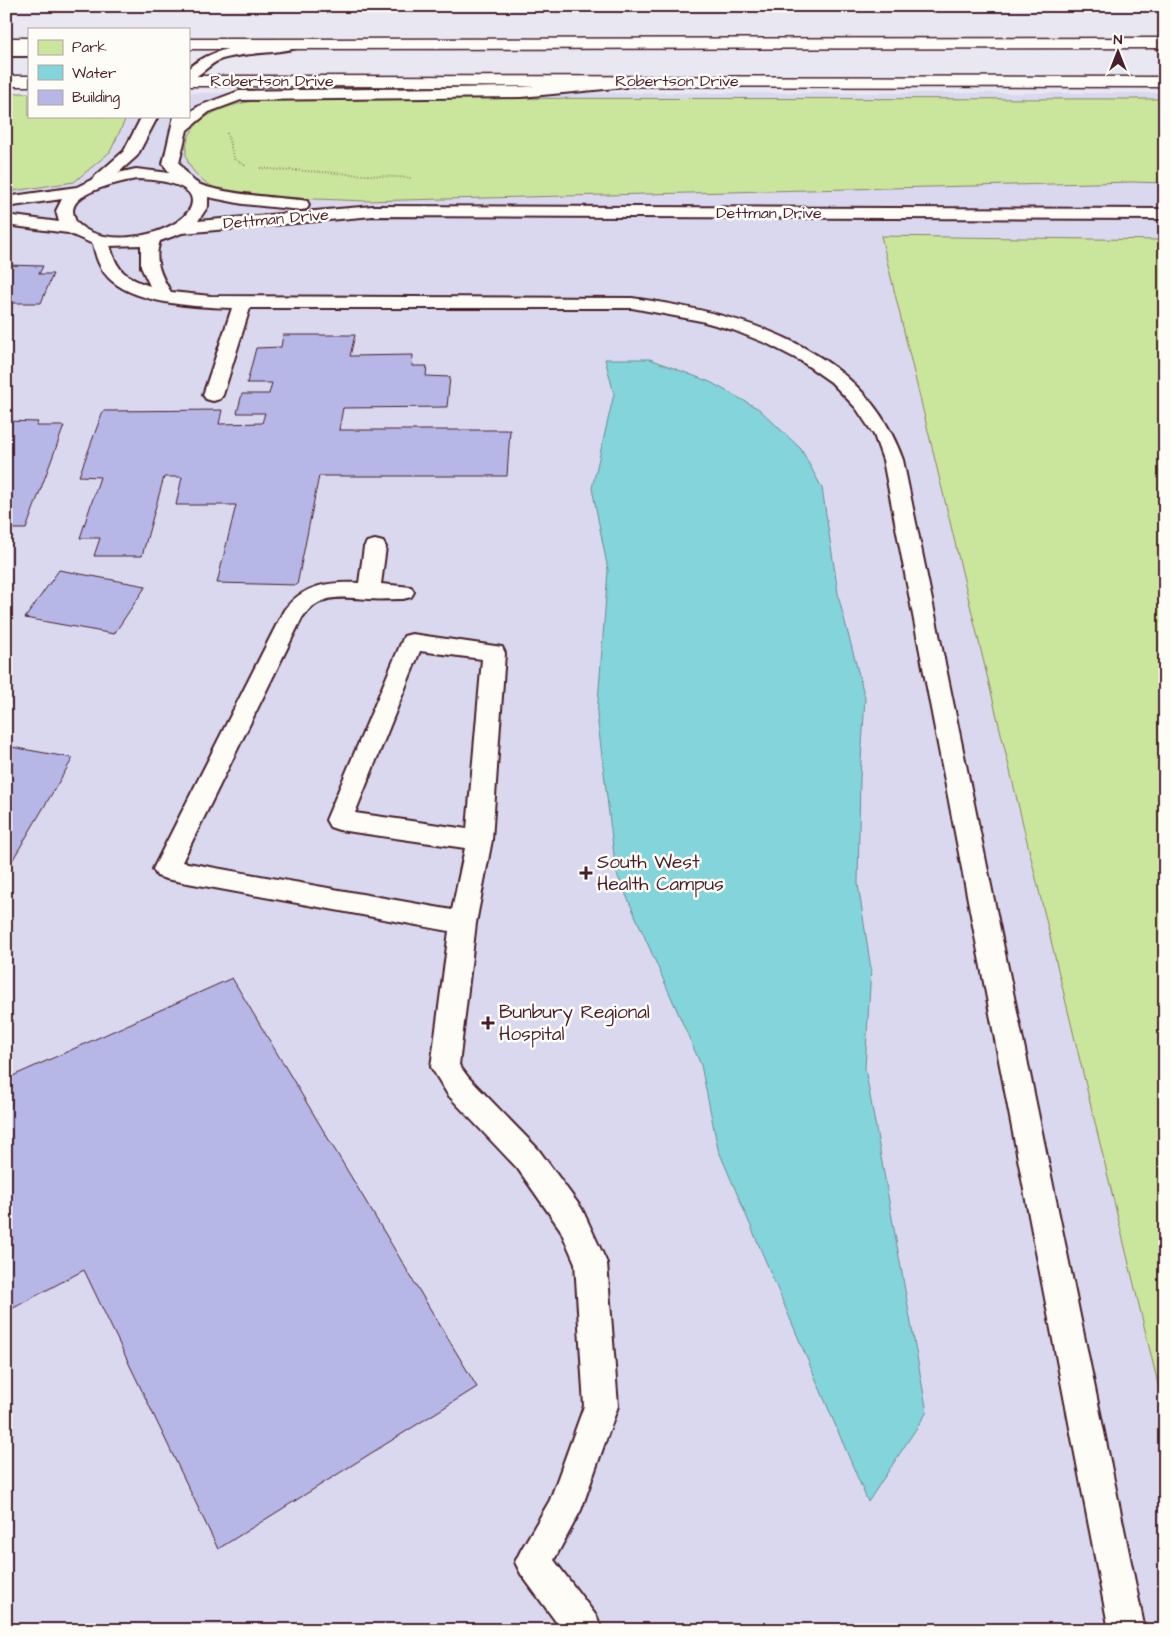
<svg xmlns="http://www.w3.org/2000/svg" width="1171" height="1636" viewBox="0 0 1171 1636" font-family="'Architects Daughter',sans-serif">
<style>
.built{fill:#d9d8ef}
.green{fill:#cae59c;stroke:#8a8264}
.water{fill:#83d4db;stroke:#6c8c95}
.building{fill:#b6b6e7;stroke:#4a1f2b}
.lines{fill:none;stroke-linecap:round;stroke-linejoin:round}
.service-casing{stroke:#4a1f2b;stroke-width:4}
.trunk-casing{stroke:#4a1f2b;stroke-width:3}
.path{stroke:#4a1f2b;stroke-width:2;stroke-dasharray:0.5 2.5;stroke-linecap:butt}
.service{fill:#fdfcf7;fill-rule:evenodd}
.trunk{fill:#fdfcf7;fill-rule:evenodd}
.poi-dot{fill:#4a1f2b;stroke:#fdfcf7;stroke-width:2}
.labels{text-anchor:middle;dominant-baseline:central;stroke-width:5;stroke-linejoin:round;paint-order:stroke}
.far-street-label{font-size:16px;fill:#4a1f2b;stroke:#fdfcf7}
.poi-label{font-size:19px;fill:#4a1f2b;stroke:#fdfcf7;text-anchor:start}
</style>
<rect width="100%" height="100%" fill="#e8e7f2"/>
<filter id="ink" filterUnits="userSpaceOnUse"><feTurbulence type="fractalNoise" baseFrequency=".02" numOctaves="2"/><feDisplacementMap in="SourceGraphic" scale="10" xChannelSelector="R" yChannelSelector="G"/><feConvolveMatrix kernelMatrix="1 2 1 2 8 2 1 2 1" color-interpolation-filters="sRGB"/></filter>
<g filter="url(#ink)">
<!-- built -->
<polygon class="built" points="6,93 29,116 189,116 189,93 1165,93 1165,1630 6,1630"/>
<!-- green -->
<g class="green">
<polygon points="6,93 29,93 29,116 127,116 110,152 74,182 6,192"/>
<path d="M277,98L1165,99V183L1133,182L364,201C326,199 287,199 249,194C238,193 226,192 215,188C203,182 187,169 186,154C184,110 243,101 277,98Z"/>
<polygon points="881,236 1165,240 1165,1413"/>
</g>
<!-- water -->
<polygon class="water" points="605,359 650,359 710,382 759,409 801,449 822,488 839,599 865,698 860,777 858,884 871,969 865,1068 927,1412 868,1502 718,1149 701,1065 616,872 597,715 608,570 592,488 614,394"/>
<!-- building -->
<g class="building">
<polygon points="6,265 43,266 39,274 53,274 41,303 8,303 6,306"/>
<polygon points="283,335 355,335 350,356 413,355 412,366 427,366 426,376 450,377 447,407 343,408 339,430 510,430 507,476 319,476 297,585 217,583 236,505 176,505 182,477 164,477 142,556 94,556 100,538 80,538 100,477 79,476 103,411 222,410 219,424 262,423 265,413 237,413 242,394 269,394 272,383 247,383 256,348 281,347"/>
<polygon points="6,421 38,422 36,426 64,426 26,529 6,529"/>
<polygon points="59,570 146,586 114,634 25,618"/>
<polygon points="6,746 73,758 6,871"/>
<polygon points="232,978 477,1387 218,1549 84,1270 6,1312 6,1079"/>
</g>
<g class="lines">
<defs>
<g id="service">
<path d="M292,41L297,42L299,45L297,48C273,54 246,52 222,59C209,63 201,77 189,79V68C216,44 258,45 292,41Z"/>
<rect x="6" y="48" width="23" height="8"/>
<path d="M621,80L626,81L628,84L626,87L521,97L241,100L209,112L187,130L179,163C184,169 189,177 194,181C207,193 281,198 301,200L307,201L309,205L307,209L301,210L243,204L208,197V206L198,221L373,206L1165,209V219L373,216L182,233L160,241C153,260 161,276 171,292L211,296L632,298C740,313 863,346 903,460L1145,1630H1109L883,460L874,435L856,408L831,382L801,361L768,344L733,330L701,321L632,308H250L223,395L220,399L213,401L206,399L203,395L232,308C198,307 139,304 112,281C100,271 96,258 93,244L68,233L6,225V215L59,222L56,211L62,199L6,207V197L77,187L91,180L124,151L142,116H158L137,156L118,173L136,169L170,173L163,164L174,116H189V113L199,106L239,91L521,87ZM136,179C150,179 192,182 192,201C192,210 184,217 177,222C151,239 99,246 76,222C75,219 73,214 73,210C75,191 120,182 136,179ZM141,245V267L150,286C126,278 117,271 110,246Z"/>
<path d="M375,540L383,542L386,547L381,584L411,587L414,592L411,597L403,599C392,599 379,600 368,599C341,597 320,593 302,618L182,862L452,910L465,848L339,830L330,827L326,820L404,636L412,634L502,647L505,653L492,840L476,923L459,1065L468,1077L538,1149L582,1209L607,1263L618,1406L581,1510L554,1560L597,1617L602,1630H562L521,1574L515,1562L521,1550L550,1500L584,1406L575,1263L560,1229L518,1169L448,1095L431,1067L449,931L166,879L157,876L153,869L284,610C304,584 329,582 359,583L364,547L367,542ZM420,651L482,659L467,829L355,813Z"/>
</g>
<g id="trunk">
<rect x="6" y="38" width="23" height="10"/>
<polygon points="1165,38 1165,48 189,49 189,39"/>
<rect x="6" y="76" width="23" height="10"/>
<polygon points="189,76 1165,77 1165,87 189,86"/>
</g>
</defs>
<!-- service casing -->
<use href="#service" class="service-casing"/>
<!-- trunk casing -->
<use href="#trunk" class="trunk-casing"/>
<!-- path -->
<g class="path">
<polyline points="227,133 234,159 246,166"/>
<polyline points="260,168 290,171"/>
<polyline points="290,170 411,178"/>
</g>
<!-- service -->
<use href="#service" class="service"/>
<!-- trunk -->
<use href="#trunk" class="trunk"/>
</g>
</g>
<!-- markers -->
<g class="poi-dot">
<path d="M583.5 865.5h5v5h5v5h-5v5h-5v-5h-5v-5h5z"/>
<path d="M485.5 1015.5h5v5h5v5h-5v5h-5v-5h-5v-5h5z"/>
</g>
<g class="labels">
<!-- far-street labels -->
<g class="far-street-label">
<text x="272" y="81">Robertson Drive</text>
<text x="677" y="81">Robertson Drive</text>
<text x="769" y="213">Dettman Drive</text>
<text transform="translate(276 219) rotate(-5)">Dettman Drive</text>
</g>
<!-- poi labels -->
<g class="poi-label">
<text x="597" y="862">South West<tspan x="597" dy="22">Health Campus</tspan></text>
<text x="499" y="1012">Bunbury Regional<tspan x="499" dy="22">Hospital</tspan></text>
</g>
</g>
<!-- margin -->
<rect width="1171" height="1636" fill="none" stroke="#fdfcf7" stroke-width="25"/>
<rect x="12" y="12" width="1146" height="1611" fill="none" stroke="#4a1f2b" stroke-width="2" filter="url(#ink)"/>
<!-- legend -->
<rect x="28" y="28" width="162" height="90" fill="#fdfcf7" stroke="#b5a4a5"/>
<rect x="38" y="40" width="25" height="15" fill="#cae59c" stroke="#b5a4a5"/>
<text x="72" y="52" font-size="15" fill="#4a1f2b">Park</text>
<rect x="38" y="65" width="25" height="15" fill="#83d4db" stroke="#b5a4a5"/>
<text x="72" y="78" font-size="15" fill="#4a1f2b">Water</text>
<rect x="38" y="90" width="25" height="15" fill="#b6b6e7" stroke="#b5a4a5"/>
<text x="72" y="102" font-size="15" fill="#4a1f2b">Building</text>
<!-- north arrow -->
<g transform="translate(1118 52)" stroke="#fdfcf7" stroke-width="4" paint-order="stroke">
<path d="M0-4L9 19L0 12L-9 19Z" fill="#4a1f2b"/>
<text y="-8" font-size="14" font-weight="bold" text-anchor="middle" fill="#4a1f2b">N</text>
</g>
</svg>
